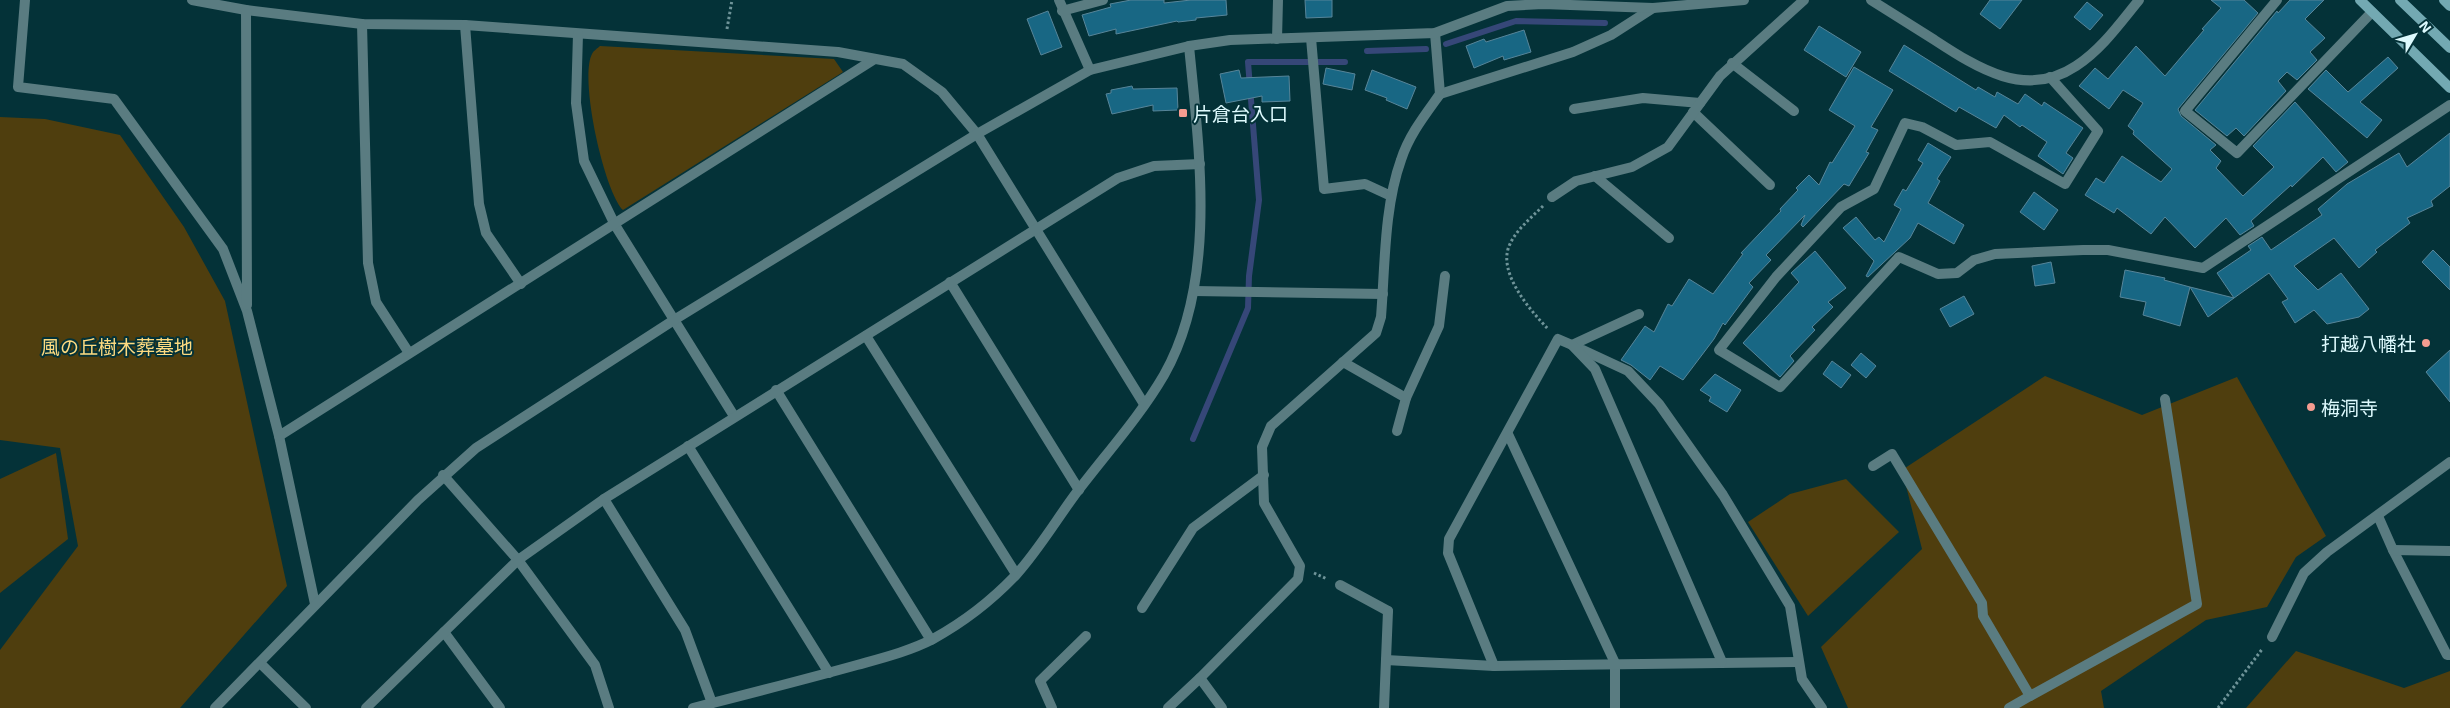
<svg xmlns="http://www.w3.org/2000/svg" width="2450" height="708" viewBox="0 0 2450 708" font-family="'Exo 2','Noto Sans JP',sans-serif">
<style>
.green{fill:#4f3e0e}
.lines{fill:none;stroke-linecap:round;stroke-linejoin:round}
.stream{stroke:#364778;stroke-width:6}
.building{fill:#186784;stroke:#578599}
.path{stroke:#6f9499;stroke-width:3;stroke-dasharray:2.5 2.5;stroke-linecap:butt}
.service{stroke:#5a7c81;stroke-width:10}
.minor{stroke:#5a7c81;stroke-width:10}
.tertiary{stroke:#5a7c81;stroke-width:10}
.secondary{stroke:#73a9b2;stroke-width:10}
.poi-dot{fill:#f59c90;stroke:#043238;stroke-width:2}
.labels{text-anchor:middle;dominant-baseline:central;stroke-width:4;stroke-linejoin:round;paint-order:stroke}
.poi-label{font-size:19px;fill:#defafe;stroke:#043238;text-anchor:start}
.park-label{font-size:19px;fill:#fdda80;stroke:#043238}
</style>
<rect width="100%" height="100%" fill="#043238"/>
<!-- green -->
<g class="green">
<path d="M600,46L834,59L843,72L623,210C604,191 579,78 592,54C593,51 598,48 600,46Z"/>
<polygon points="0,117 45,119 120,135 184,227 225,301 287,586 180,708 0,708 0,650 78,546 60,448 0,440"/>
<polygon points="2045,376 2142,415 2237,377 2326,536 2296,557 2267,607 2206,620 2101,691 2104,708 1848,708 1821,647 1922,549 1902,470"/>
<polygon points="56,453 68,539 0,593 0,479"/>
<polygon points="1846,479 1899,532 1808,616 1748,522 1790,494"/>
<polygon points="2296,651 2404,688 2450,671 2450,708 2246,708"/>
</g>
<g class="lines">
<!-- stream -->
<g class="stream">
<polyline points="1446,44 1516,21 1605,23"/>
<polyline points="1367,51 1426,49"/>
<polyline points="1193,439 1248,308 1249,276 1259,200 1248,62 1345,62"/>
</g>
</g>
<!-- building -->
<g class="building">
<polygon points="1131,0 1164,0 1164,3 1191,0 1226,0 1227,15 1196,18 1196,20 1178,22 1177,21 1116,34 1116,29 1089,36 1082,15 1111,7 1110,4"/>
<polygon points="1305,0 1332,0 1332,17 1306,18"/>
<polygon points="1990,0 2022,0 2000,29 1980,14"/>
<polygon points="2211,0 2244,0 2258,13 2178,109 2181,116 2216,145 2210,150 2221,161 2216,168 2243,196 2274,167 2253,146 2295,102 2348,162 2336,172 2323,157 2292,187 2291,185 2251,221 2254,226 2240,235 2226,218 2195,248 2165,217 2151,234 2117,208 2114,213 2085,195 2096,178 2104,183 2122,156 2161,182 2172,169 2133,134 2134,131 2128,126 2143,103 2123,90 2109,109 2079,86 2095,68 2108,79 2136,46 2165,76 2204,30 2202,29 2221,8"/>
<polygon points="2290,0 2324,0 2305,19 2325,38 2310,52 2317,60 2297,80 2287,72 2278,81 2286,91 2244,136 2236,128 2227,136 2195,110 2277,11 2278,13"/>
<polygon points="2087,2 2103,15 2090,30 2074,17"/>
<polygon points="1048,11 1062,47 1041,55 1027,19"/>
<polygon points="1819,26 1861,52 1846,77 1804,50"/>
<polygon points="1524,30 1531,52 1504,60 1503,56 1474,68 1466,46 1484,39 1486,42"/>
<polygon points="1904,45 1976,90 1978,87 1995,97 1997,92 2018,104 2025,94 2042,106 2044,102 2083,128 2066,153 2073,158 2063,174 2038,156 2047,142 2022,125 2020,127 2004,115 1996,128 1959,107 1956,112 1889,71"/>
<polygon points="2388,57 2398,68 2360,102 2382,120 2367,138 2308,89 2326,70 2348,92"/>
<polygon points="1854,67 1893,90 1871,127 1878,130 1866,152 1869,153 1849,186 1844,184 1803,227 1801,225 1805,215 1766,255 1771,260 1749,283 1753,287 1725,325 1723,323 1714,339 1683,380 1660,366 1650,380 1631,365 1621,360 1645,326 1654,332 1668,304 1672,306 1689,279 1713,294 1743,254 1741,253 1781,211 1780,209 1798,190 1796,188 1809,175 1819,185 1830,162 1832,163 1855,126 1829,110"/>
<polygon points="1326,68 1355,74 1352,90 1323,84"/>
<polygon points="1239,70 1241,78 1289,76 1290,101 1262,102 1262,96 1226,103 1220,74"/>
<polygon points="1372,70 1416,87 1407,109 1386,100 1387,98 1365,90"/>
<polygon points="1132,86 1133,89 1177,88 1178,110 1153,111 1153,105 1112,114 1106,94 1111,93 1111,90"/>
<polygon points="2450,133 2450,186 2431,201 2433,206 2407,218 2410,223 2375,250 2377,252 2359,268 2334,238 2294,266 2318,290 2341,273 2369,309 2359,317 2327,324 2314,310 2295,323 2282,302 2288,299 2269,273 2234,298 2217,273 2251,250 2248,246 2262,237 2271,250 2322,215 2318,209 2347,184 2399,153 2407,167"/>
<polygon points="1928,143 1951,157 1937,179 1940,181 1928,203 1964,225 1954,244 1918,223 1910,238 1868,277 1866,276 1874,261 1843,228 1856,217 1875,240 1879,237 1884,242 1901,209 1894,205 1903,189 1906,191 1923,163 1918,160"/>
<polygon points="2034,192 2058,210 2044,230 2020,212"/>
<polygon points="2433,250 2450,267 2450,290 2422,262"/>
<polygon points="1815,251 1846,288 1828,302 1833,307 1812,327 1815,330 1790,356 1794,361 1780,377 1743,343 1799,282 1791,273"/>
<polygon points="2051,262 2055,283 2035,286 2032,266"/>
<polygon points="2125,270 2165,278 2164,280 2190,287 2180,326 2143,315 2146,302 2120,297"/>
<polygon points="2190,287 2234,298 2208,317"/>
<polygon points="1964,296 1974,314 1950,327 1940,309"/>
<polygon points="2450,350 2450,402 2426,372"/>
<polygon points="1861,353 1876,366 1866,378 1851,365"/>
<polygon points="1832,361 1851,375 1841,388 1823,374"/>
<polygon points="1715,374 1741,390 1727,412 1709,401 1711,397 1700,390"/>
</g>
<g class="lines">
<!-- path -->
<g class="path">
<polyline points="727,29 732,0"/>
<path d="M1543,206C1531,218 1517,229 1510,244C1496,272 1531,311 1548,329"/>
<polyline points="1314,573 1327,579"/>
<polyline points="2218,708 2263,648"/>
</g>
<!-- service -->
<g class="service">
<polyline points="1732,63 1794,111"/>
<polyline points="1574,109 1643,98 1700,103"/>
<polyline points="1693,112 1770,185"/>
<polyline points="1343,362 1406,398 1397,431"/>
<polyline points="1406,398 1439,326 1445,276"/>
<polyline points="1873,466 1892,454 1982,603 1983,616 2030,696 2009,708"/>
<polyline points="1340,585 1388,611"/>
<polyline points="1142,608 1193,528 1264,475"/>
<polyline points="2030,696 2197,604 2165,399"/>
<polyline points="1052,708 1040,681 1086,636"/>
</g>
<!-- minor -->
<g class="minor">
<polyline points="25,0 18,87 114,99 223,249 247,311 279,436 315,604"/>
<polyline points="192,0 246,10 362,24 465,25 838,52 903,64 942,92 977,134 1144,404"/>
<polyline points="1059,0 1090,70"/>
<polyline points="2277,0 2185,111 2237,153 2372,12"/>
<polyline points="246,10 247,305"/>
<polyline points="1062,11 1103,0"/>
<polyline points="362,24 368,263 376,302 409,353"/>
<polyline points="465,25 479,204 486,233 521,284"/>
<polyline points="578,34 576,103 584,161 615,225 734,416"/>
<polyline points="1311,38 1324,189 1365,184 1391,196"/>
<polyline points="1277,39 1278,0"/>
<polyline points="2050,77 2098,131 2065,184 1990,142 1956,145 1922,127 1905,123 1874,189 1841,207 1776,277 1719,350 1780,387 1899,257 1938,274 1957,273 1974,260 1995,254 2083,250 2108,250 2203,268 2450,105"/>
<polyline points="1440,94 1573,52 1611,35 1653,8"/>
<polyline points="1595,176 1669,238"/>
<polyline points="1552,197 1576,181 1632,167 1668,147 1720,76 1804,0"/>
<polyline points="950,282 1079,490"/>
<polyline points="1194,291 1383,294"/>
<polyline points="1639,314 1572,345 1628,371 1659,404 1723,495 1790,606 1802,679 1822,708"/>
<polyline points="866,336 1016,574"/>
<polyline points="776,390 931,640"/>
<polyline points="1508,434 1615,663 1615,708"/>
<polyline points="279,436 873,60"/>
<polyline points="688,446 829,673"/>
<polyline points="443,475 518,560 595,665 609,708"/>
<polyline points="604,499 685,630 712,703"/>
<polyline points="2378,516 2393,550 2447,655 2450,655"/>
<polyline points="2393,550 2450,551"/>
<polyline points="444,632 500,708"/>
<polyline points="2272,637 2304,573 2327,552 2450,462"/>
<polyline points="1386,660 1494,666 1798,662"/>
<polyline points="260,663 306,708"/>
<polyline points="1494,666 1448,553 1449,539 1558,339 1572,345 1595,369 1722,662"/>
<polyline points="1200,678 1222,708"/>
<polyline points="366,708 518,560 604,499 1118,178 1154,166 1200,164"/>
<path d="M693,708C748,694 803,680 857,665C882,658 910,651 933,639C964,622 991,601 1015,576C1037,552 1055,522 1074,496C1104,456 1139,418 1164,375C1218,280 1199,149 1189,46"/>
<path d="M1168,708L1200,678L1298,579L1300,566L1264,503L1262,447L1271,426L1376,333L1381,317C1385,267 1384,207 1401,160C1409,135 1425,115 1440,94L1435,33"/>
<polyline points="1384,708 1388,611"/>
</g>
<!-- tertiary -->
<g class="tertiary">
<path d="M1871,0C1892,13 1912,26 1933,39C1976,67 2025,100 2076,66C2102,49 2120,23 2139,0"/>
<polyline points="215,708 418,500 476,448 674,320 977,134 1090,70 1189,46 1230,40 1435,33 1507,6 1543,4 1653,8 1744,0"/>
</g>
<!-- secondary -->
<g class="secondary">
<polyline points="2360,0 2450,88"/>
<polyline points="2400,0 2450,48"/>
<polyline points="2444,0 2450,6"/>
</g>
</g>
<!-- markers -->
<g class="poi-dot">
<rect x="1178" y="108" width="10" height="10" rx="2.5"/>
<circle cx="2426" cy="343" r="5"/>
<circle cx="2311" cy="407" r="5"/>
</g>
<g class="labels">
<!-- poi labels -->
<g class="poi-label">
<text x="1193" y="113">片倉台入口</text>
<text x="2416" y="343" text-anchor="end">打越八幡社</text>
<text x="2321" y="407">梅洞寺</text>
</g>
<!-- park labels -->
<g class="park-label">
<text x="117" y="346">風の丘樹木葬墓地</text>
</g>
</g>
<!-- north arrow -->
<g transform="translate(2415 35) rotate(52)" stroke="#043238" stroke-width="4" paint-order="stroke">
<path d="M0-4L9 19L0 12L-9 19Z" fill="#defafe"/>
<text y="-8" font-size="14" font-weight="bold" text-anchor="middle" fill="#defafe">N</text>
</g>
</svg>
